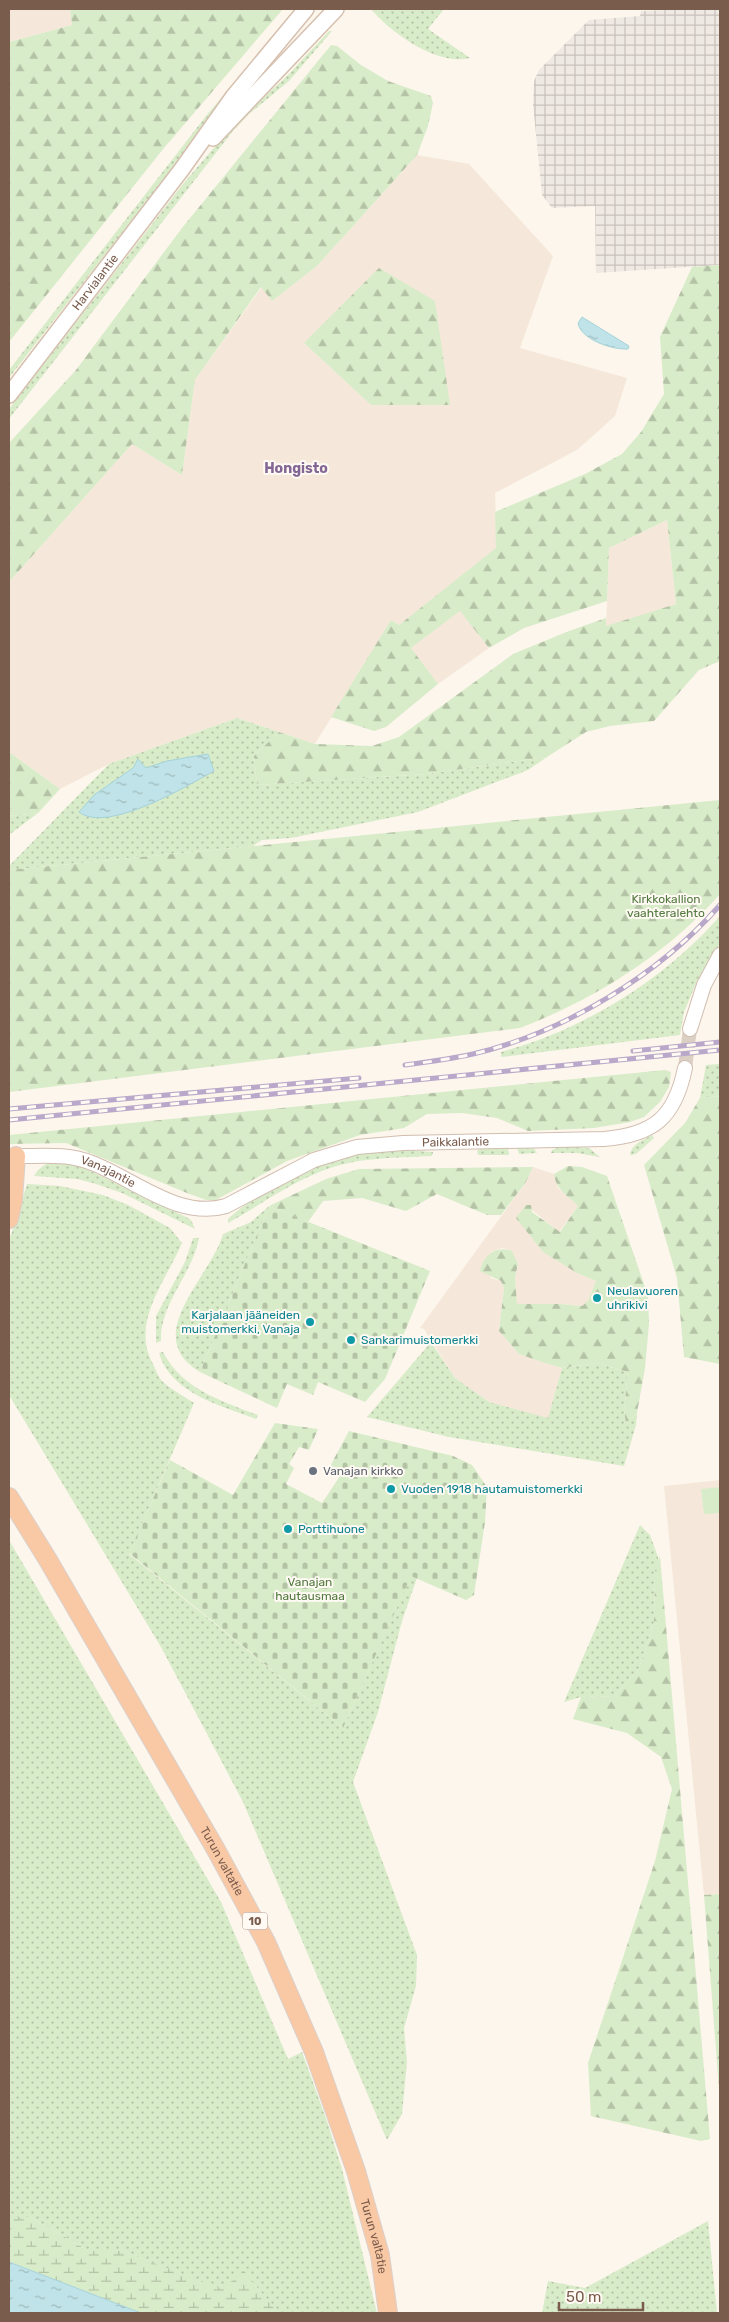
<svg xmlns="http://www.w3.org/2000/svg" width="729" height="2322" viewBox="0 0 729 2322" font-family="Rubik,sans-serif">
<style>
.residential{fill:#f5e8da;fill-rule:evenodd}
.industrial{fill:url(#industrial-grid)}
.grass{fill:url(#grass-dots)}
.forest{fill:url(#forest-firs)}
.wetland{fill:url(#wetland-marsh)}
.cemetery{fill:url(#cemetery-stones)}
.park{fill:#d8ecc9}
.water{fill:url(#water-ripples);stroke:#a5d3da}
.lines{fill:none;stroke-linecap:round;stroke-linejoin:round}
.tertiary-tunnel{stroke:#dcd0c4;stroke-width:14;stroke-dasharray:14 7;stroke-linecap:butt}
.tertiary-casing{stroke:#d1beb0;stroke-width:16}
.secondary-casing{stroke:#d6c0b0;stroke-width:18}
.trunk-casing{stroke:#dad1cd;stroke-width:20}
.tertiary{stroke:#fff;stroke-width:14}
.secondary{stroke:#fff;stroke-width:15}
.trunk{stroke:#f9c8a4;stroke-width:18}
.rail-casing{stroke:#b9a8c9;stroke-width:5}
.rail{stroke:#fffaf3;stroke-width:3;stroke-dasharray:9;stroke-linecap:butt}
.culture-dot{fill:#0f9aa8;stroke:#fffaf3;stroke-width:2}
.worship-dot{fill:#6b7280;stroke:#fffaf3;stroke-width:2}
.labels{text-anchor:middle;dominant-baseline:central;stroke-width:4;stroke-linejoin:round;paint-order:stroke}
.shield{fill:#fffaf3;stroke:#a28b7f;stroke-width:1}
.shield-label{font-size:11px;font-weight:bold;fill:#7a5c4d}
.street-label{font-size:12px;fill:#7a5c4d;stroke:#fffaf3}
.park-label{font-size:12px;fill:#537a41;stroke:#fffaf3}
.culture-label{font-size:12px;fill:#0d838f;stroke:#fffaf3;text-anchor:start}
.worship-label{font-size:12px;fill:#5b616d;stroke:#fffaf3;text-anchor:start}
.neighbourhood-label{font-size:14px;font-weight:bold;fill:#846695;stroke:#fffaf3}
</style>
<defs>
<pattern id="industrial-grid" width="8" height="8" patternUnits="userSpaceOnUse" patternTransform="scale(1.25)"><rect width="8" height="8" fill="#efe9e4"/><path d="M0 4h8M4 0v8" fill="none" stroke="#c7c0bb"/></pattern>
<pattern id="grass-dots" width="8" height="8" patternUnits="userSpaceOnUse" patternTransform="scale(1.25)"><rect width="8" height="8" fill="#d8ecc9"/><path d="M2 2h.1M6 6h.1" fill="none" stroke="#b4c2a5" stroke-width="1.8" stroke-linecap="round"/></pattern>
<pattern id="forest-firs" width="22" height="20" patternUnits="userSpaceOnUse" patternTransform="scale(1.25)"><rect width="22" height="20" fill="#d8ecc9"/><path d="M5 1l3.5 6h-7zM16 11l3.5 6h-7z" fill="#b4c2a5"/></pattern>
<pattern id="wetland-marsh" width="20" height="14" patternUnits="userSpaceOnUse" patternTransform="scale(1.25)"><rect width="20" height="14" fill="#d8ecc9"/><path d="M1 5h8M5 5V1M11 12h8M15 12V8" fill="none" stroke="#b4c2a5"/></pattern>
<pattern id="cemetery-stones" width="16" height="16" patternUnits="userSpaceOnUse" patternTransform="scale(1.25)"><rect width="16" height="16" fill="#d8ecc9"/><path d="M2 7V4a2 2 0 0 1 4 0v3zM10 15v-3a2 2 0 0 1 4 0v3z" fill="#b4c2a5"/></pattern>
<pattern id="water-ripples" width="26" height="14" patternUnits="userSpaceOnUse" patternTransform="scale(1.25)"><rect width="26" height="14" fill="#bfe3e8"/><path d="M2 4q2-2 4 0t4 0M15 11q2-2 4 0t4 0" fill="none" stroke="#a0bbbe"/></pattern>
</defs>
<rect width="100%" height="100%" fill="#fdf6ec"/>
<!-- residential -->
<g class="residential">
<polygon points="9,9 70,9 72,25 9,42"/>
<path d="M417,155L469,164L553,256L520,348L627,378L615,416L577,450L495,493L497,548L399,625L391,620L315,744L237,718L109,764L60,789L9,752V582L132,444L182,475L195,380L262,287L272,301L317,266ZM304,343L450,404L371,405Z"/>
<polygon points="667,520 676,604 606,627 609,548"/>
<polygon points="461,610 489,648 438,684 411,648"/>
<polygon points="533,1167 554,1174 558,1188 578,1206 559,1232 526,1205 577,1273 596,1281 588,1301 583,1306 560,1304 517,1304 515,1277 518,1264 512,1251 502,1248 491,1252 491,1278 501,1281 504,1288 499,1331 519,1354 562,1368 548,1419 489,1402 455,1378 424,1329 420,1328 526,1182"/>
<polygon points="720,1480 720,1894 704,1895 664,1486"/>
</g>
<!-- industrial -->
<polygon class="industrial" points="691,9 720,9 720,265 596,273 595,206 552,208 542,195 533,104 534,81 539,70 589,20 640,16 641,11"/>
<!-- grass -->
<g class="grass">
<polygon points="296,9 301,9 238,84 9,378 9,370 206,116"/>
<path d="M371,9H444L428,29L470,58C437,66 391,33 371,9Z"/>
<polygon points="329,31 332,31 289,81 249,114 233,131 9,419 9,409 183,184 229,130 289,74"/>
<polygon points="237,718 279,732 254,756 257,785 426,774 547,757 528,770 418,812 291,838 262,840 253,846 9,870 9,866 109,764"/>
<polygon points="38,813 9,835 9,816"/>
<path d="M720,916V944L697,981L684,1012L680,1035L501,1057V1052C583,1030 664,980 720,916Z"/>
<polygon points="720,1064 720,1096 700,1098 706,1065"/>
<path d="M652,1135L654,1138L636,1154L630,1155C632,1143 643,1141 652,1135Z"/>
<polygon points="560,1146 589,1148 600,1157 577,1153 551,1153 552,1150"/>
<polygon points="508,1147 509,1155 478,1155 477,1151 481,1148"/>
<polygon points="517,1147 533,1147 537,1153 519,1154"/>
<path d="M404,1150L433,1152L432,1156C392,1158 351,1157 315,1174C284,1187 257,1207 228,1223V1219C253,1195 315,1161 350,1154C367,1150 387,1151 404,1150Z"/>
<polygon points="50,1161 76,1164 186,1217 191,1220 195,1229 122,1193 93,1183 77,1179 34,1176 38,1170"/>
<path d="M27,1184L60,1186L103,1195L128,1205L170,1228L182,1243C166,1281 130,1322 153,1364C156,1370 158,1377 162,1381C171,1390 184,1396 194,1403L129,1554L343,1728L411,1575L417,1578L402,1621L378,1712L353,1782L417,1955L416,1986L404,2028L407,2062L402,2114L387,2140L243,1802L161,1647L9,1395V1241Z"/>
<path d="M269,1206L200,1372C139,1336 211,1277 223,1234L251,1222Z"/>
<path d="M193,1238H199C192,1275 160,1303 161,1341L156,1343V1316L185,1262Z"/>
<polygon points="431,1342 455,1378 489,1402 548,1418 562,1368 597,1363 628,1372 624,1411 626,1423 637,1413 636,1425 624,1466 449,1437 367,1417"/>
<path d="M163,1352C182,1389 221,1401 258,1415L256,1419C222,1406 170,1393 159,1353Z"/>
<polygon points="640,1525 650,1535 659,1560 655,1571 654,1623 638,1671 614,1696 581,1697 564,1702"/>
<polygon points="9,1540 221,1902 288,2059 302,2052 327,2121 342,2169 377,2313 278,2313 244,2272 222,2290 122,2251 89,2251 30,2217 9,2217"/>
<polygon points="708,2221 717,2313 542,2313 548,2281 585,2288"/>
</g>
<!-- forest -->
<g class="forest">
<polygon points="70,9 283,9 164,148 9,342 9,42 72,25"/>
<polygon points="331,45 337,46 361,65 388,81 431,96 433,103 428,126 417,155 317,266 272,301 261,287 195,380 182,475 132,444 9,582 9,443 76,370 182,228"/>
<polygon points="720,265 720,661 699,670 654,721 610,726 586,732 547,757 426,774 257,785 254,756 279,732 315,744 372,746 399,737 513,654 569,631 606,618 606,626 676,604 667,520 609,548 607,601 524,628 489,648 460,611 411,648 438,684 386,727 374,731 331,717 391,620 399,625 496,548 495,512 585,474 622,454 641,432 664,394 660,337 692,267"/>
<polygon points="379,268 435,301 450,405 371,405 304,343"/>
<polygon points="9,752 60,789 38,813 9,816"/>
<path d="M720,800V894C667,954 595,999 520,1028L9,1092V870Z"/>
<polygon points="665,1070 671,1072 669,1087 660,1102 644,1117 630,1122 594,1128 528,1131 497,1118 462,1113 427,1114 404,1128 360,1135 287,1161 216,1200 206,1200 187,1193 66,1143 9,1144 9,1135"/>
<polygon points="720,1096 720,1364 684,1357 677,1278 644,1165 685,1123 700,1098"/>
<path d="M568,1166L582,1167L607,1176L648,1296L649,1324L645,1368L637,1413L626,1423L624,1411L628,1372L597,1363L562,1368L542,1362L519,1354L499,1331L504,1288L501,1281L480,1271C484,1254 496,1245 512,1251L518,1264L515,1277L517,1304H560L582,1306L588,1301L596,1281L577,1273L543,1252L516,1218L526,1205H531L532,1212L560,1232L578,1206C567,1195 556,1190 554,1174Z"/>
<polygon points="533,1167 526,1182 501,1215 487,1215 437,1194 406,1211 362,1198 323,1201 308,1222 269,1206 326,1179 359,1169"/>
<polygon points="660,1556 710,2139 701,2141 591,2116 588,2063 655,1861 672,1789 661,1757 627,1733 573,1719 581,1697 614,1696 638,1671 654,1623 655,1571"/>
<polygon points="720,1894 720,2102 704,1895"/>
</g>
<!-- wetland -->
<polygon class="wetland" points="9,2217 30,2217 89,2251 122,2251 222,2289 244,2271 278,2313 141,2313 9,2262"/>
<!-- cemetery -->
<g class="cemetery">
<polygon points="269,1206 430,1271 385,1379 365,1402 318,1382 313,1395 287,1384 277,1408 200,1372"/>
<polygon points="275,1423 318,1429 309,1450 299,1447 289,1464 294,1468 286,1484 322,1503 340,1476 328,1470 349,1431 453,1456 472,1465 487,1487 485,1522 474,1595 466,1600 411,1576 343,1728 129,1553 170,1460 233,1495"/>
</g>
<!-- park -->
<polygon class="park" points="720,1487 720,1513 704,1514 701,1489"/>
<!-- water -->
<g class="water">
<path d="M582,317L629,346L628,349C613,350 581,340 578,323Z"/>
<path d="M208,754L214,771C187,786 107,834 79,812L94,795L133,768L138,759L146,768L167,761Z"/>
<polygon points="9,2262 141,2313 9,2313"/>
</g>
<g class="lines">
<!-- tertiary-tunnel -->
<polyline class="tertiary-tunnel" points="685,1068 690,1029"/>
<defs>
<g id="tertiary">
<polyline points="690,1029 704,985 720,955"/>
<path id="s1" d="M9,1156C37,1157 65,1152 92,1163C134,1179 179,1220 226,1206L314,1160L357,1147L403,1143L604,1139C654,1135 675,1117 685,1068"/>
</g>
<g id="secondary">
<polyline points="213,138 336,9"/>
<path id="s2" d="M9,395L182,169L233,97L306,9"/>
</g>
<g id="trunk">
<polyline points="9,1219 13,1200 16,1156"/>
<path id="s3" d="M9,1497L48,1560L215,1848L266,1942L314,2052L356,2171L380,2255L388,2313"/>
</g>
</defs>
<!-- tertiary casing -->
<use href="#tertiary" class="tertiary-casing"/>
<!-- secondary casing -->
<use href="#secondary" class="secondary-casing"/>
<!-- trunk casing -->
<use href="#trunk" class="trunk-casing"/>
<!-- tertiary -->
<use href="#tertiary" class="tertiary"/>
<!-- secondary -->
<use href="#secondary" class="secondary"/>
<!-- trunk -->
<use href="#trunk" class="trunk"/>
<defs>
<g id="rail">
<polyline points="633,1051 720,1042"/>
<path d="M405,1065C428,1062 451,1059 473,1054C563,1033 659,975 720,905"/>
<polyline points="9,1109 359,1078"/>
<polyline points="9,1120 720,1050"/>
</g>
</defs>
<!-- rail casing -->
<use href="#rail" class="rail-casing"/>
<!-- rail -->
<use href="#rail" class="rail"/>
</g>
<!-- markers -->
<g class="culture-dot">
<circle cx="597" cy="1298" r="5"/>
<circle cx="310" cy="1322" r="5"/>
<circle cx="351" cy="1340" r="5"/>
<circle cx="391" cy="1489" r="5"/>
<circle cx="288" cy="1529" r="5"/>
</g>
<circle class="worship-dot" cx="313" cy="1471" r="5"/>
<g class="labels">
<!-- shield labels -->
<rect class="shield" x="242.5" y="1912.5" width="25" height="17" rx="4"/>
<g class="shield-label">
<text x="255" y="1921">10</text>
</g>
<!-- street labels -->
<g class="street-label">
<text stroke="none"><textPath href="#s2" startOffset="142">Harvialantie</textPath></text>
<text stroke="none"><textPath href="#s1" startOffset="471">Paikkalantie</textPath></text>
<text stroke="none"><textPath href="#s1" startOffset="102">Vanajantie</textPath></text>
<text stroke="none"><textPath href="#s3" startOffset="422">Turun valtatie</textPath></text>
<text stroke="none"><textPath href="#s3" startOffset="828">Turun valtatie</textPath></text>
</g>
<!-- park labels -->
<g class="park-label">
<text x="666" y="899">Kirkkokallion<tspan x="666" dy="14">vaahteralehto</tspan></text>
<text x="310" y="1582">Vanajan<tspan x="310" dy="14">hautausmaa</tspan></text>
</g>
<!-- culture labels -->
<g class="culture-label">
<text x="607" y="1291">Neulavuoren<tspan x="607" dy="14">uhrikivi</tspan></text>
<text x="300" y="1315" text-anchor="end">Karjalaan jääneiden<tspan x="300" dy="14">muistomerkki, Vanaja</tspan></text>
<text x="361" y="1340">Sankarimuistomerkki</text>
<text x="401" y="1489">Vuoden 1918 hautamuistomerkki</text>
<text x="298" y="1529">Porttihuone</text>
</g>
<!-- worship labels -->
<g class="worship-label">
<text x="323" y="1471">Vanajan kirkko</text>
</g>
<!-- neighbourhood labels -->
<g class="neighbourhood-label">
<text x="296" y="468">Hongisto</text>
</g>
</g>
<!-- border -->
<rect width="729" height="2322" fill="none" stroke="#7a5c4d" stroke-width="20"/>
<!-- scale -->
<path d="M559 2302v8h84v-8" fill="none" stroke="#7a5c4d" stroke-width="2.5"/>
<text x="566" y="2302" font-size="15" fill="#7a5c4d" stroke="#fffaf3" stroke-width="4" paint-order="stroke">50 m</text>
</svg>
